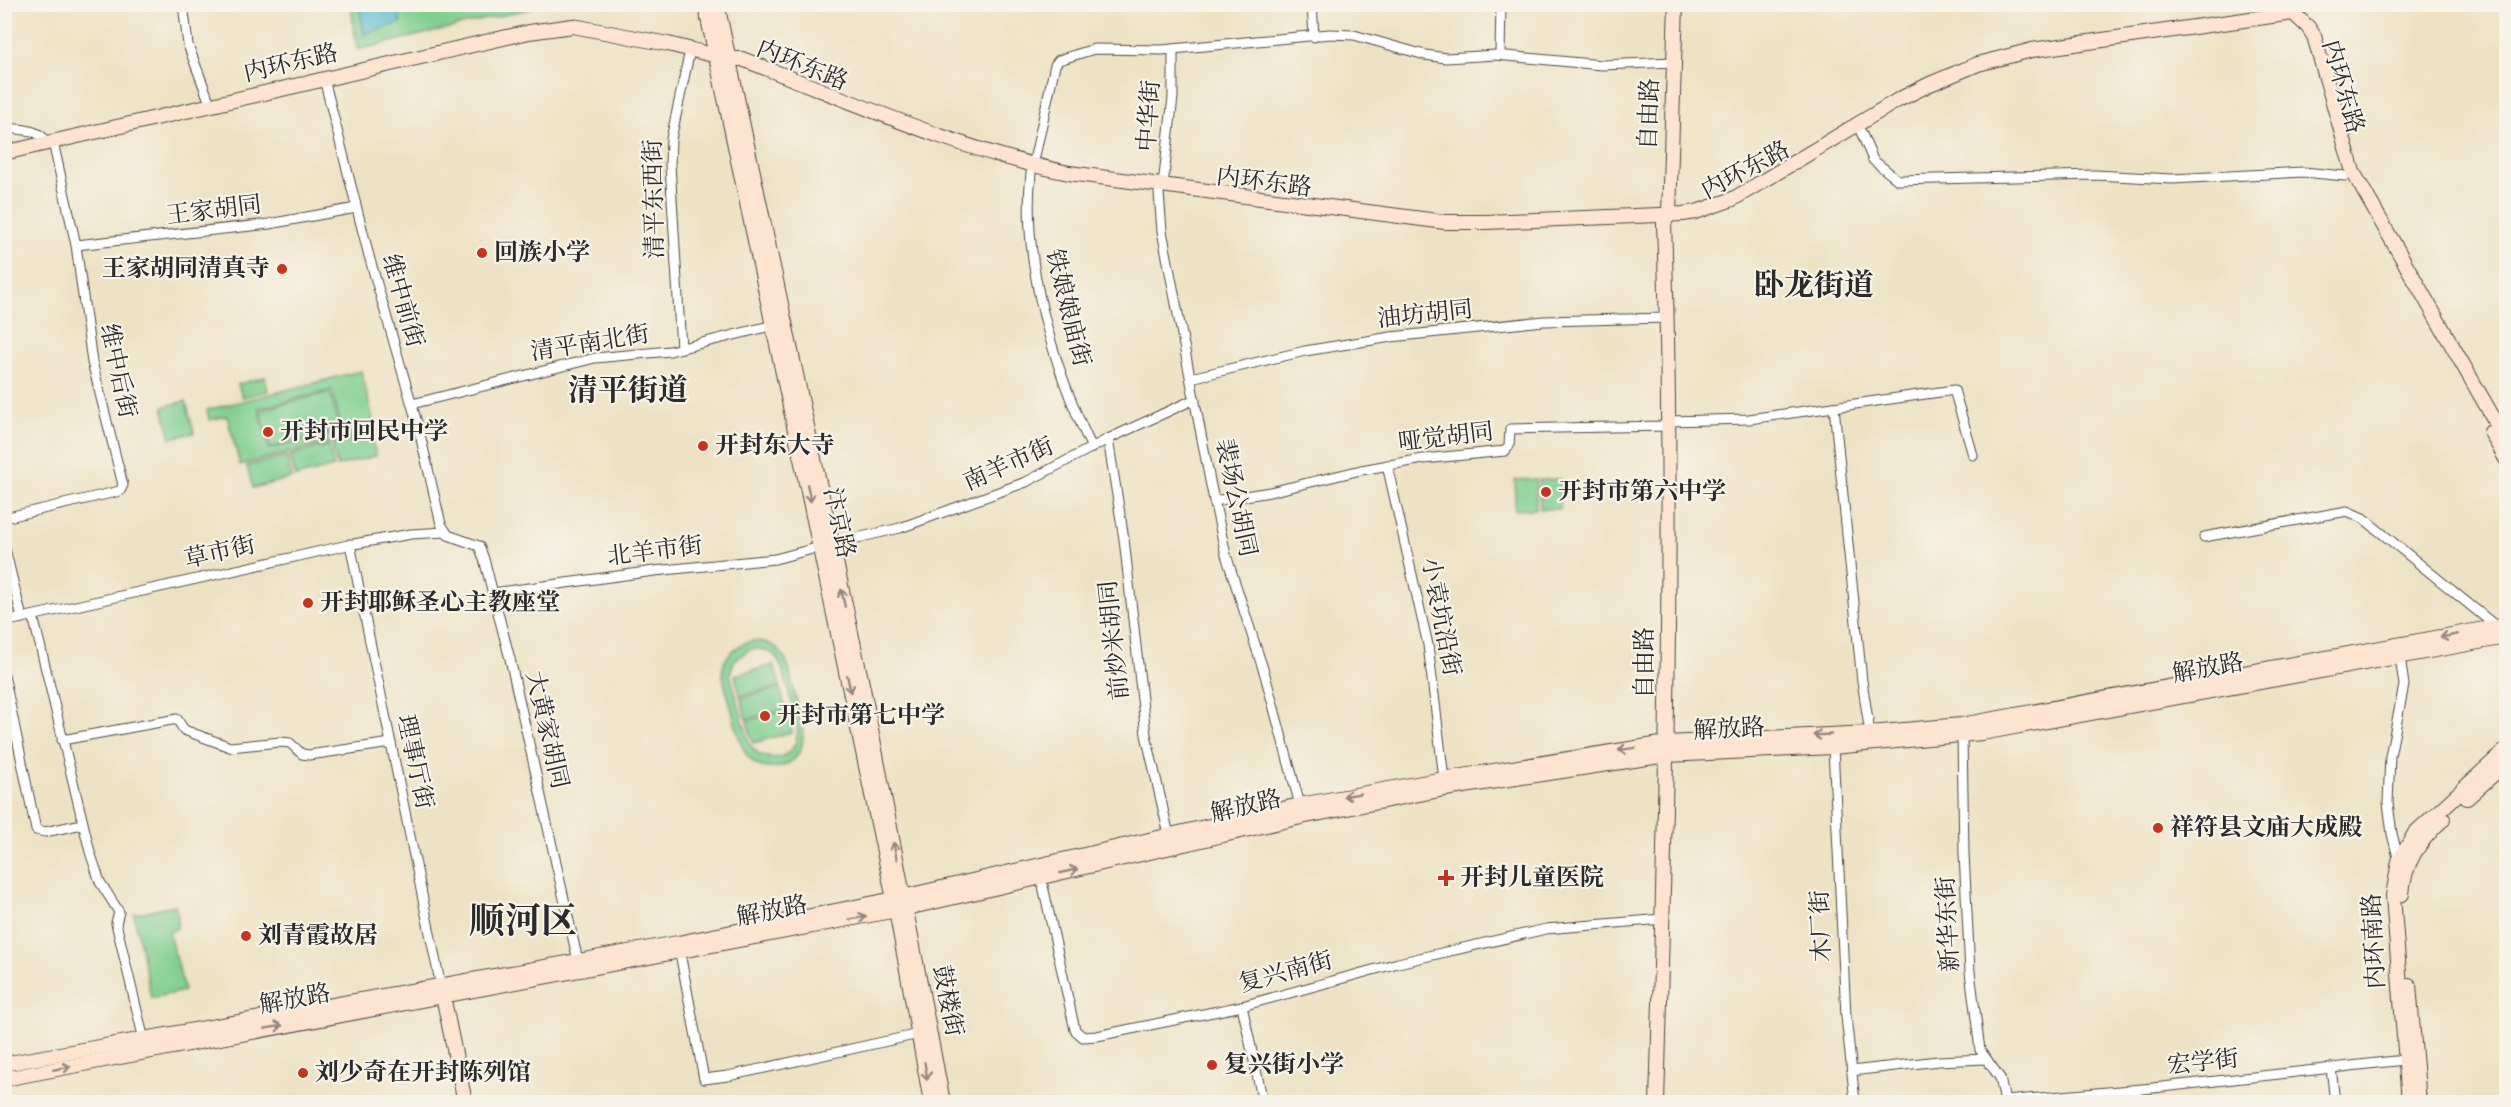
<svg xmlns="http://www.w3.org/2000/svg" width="2511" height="1107" viewBox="0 0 2511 1107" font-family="'IM FELL English','Noto Serif SC',serif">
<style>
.green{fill:#7fcf90;stroke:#557d5e;stroke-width:1.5;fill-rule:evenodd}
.water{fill:#51bacf;stroke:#3e727d;stroke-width:1.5}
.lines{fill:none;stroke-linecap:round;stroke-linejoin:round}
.street-casing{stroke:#484642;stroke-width:11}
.secondary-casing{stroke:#484642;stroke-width:16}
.street{stroke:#fff;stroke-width:9}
.secondary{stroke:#fde4d1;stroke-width:14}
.oneway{stroke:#94887e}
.poi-dot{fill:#c8321e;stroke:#f7f3e8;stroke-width:2}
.labels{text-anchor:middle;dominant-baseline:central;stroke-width:4.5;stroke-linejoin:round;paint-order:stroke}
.street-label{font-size:24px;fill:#2b2b2b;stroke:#f7f3e8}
.poi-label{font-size:24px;font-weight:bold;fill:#2b2b2b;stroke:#f7f3e8;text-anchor:start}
.district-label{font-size:30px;font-weight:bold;fill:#2b2b2b;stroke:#f7f3e8}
.town-label{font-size:36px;font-weight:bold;fill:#2b2b2b;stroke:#f7f3e8}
</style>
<rect width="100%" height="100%" fill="#f7f3e8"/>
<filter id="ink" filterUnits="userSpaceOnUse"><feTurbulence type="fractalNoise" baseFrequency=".0167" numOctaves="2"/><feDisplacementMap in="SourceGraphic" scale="12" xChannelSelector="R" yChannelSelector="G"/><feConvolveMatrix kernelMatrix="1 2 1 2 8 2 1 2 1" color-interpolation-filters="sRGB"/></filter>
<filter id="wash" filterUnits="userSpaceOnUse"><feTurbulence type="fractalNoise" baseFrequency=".008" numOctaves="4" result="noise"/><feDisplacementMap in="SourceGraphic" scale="24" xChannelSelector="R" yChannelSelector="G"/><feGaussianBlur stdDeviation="1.35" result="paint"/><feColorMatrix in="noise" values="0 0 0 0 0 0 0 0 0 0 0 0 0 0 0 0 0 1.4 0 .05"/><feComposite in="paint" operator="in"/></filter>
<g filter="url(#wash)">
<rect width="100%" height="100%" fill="#ede2c3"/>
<!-- green -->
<g class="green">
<polygon points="532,4 533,8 357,50 351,5"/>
<path d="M361,371L376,431L240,465L227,416L209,420L207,410ZM332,390L342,431L269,449L259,408Z"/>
<polygon points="265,377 268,391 242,397 238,384"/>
<polygon points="330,392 340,430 270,448 260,410"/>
<polygon points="186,401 194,433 171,438 163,407"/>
<polygon points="371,435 376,456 337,466 332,444"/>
<polygon points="329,445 334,467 295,477 290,455"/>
<polygon points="286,456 292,478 253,488 247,466"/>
<polygon points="1536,479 1536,509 1515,510 1515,480"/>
<polygon points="1560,479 1560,509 1540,509 1539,480"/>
<path d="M753,641C764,641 774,644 781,653C789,661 790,677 793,687C799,713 818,757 779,767C741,776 737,728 730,703C727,692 721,678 723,667C727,652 739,644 753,641ZM750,649C760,648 769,650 776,657C783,664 799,727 797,737C792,764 760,763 749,743L730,674L734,661Z"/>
<polygon points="774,665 780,686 740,696 735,675"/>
<polygon points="780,688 786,709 746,719 741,698"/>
<polygon points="786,711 792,732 753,743 747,721"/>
<polygon points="175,905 178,916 177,928 169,933 174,955 176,955 184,991 151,998 134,914"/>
</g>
<!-- water -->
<polygon class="water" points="359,5 397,5 401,23 364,34"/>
</g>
<g filter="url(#ink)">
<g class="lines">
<defs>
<g id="street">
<polyline points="183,4 188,45 211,106"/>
<polyline points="1312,4 1314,37"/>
<polyline points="1500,55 1501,4"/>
<polyline points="324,79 369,256 418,426 441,524 448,535 479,546 484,559 510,659 578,961"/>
<path d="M4,128C21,130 39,128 47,143"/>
<polyline points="1861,132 1873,160 1898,180 2095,175 2172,179 2303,172 2345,176"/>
<polyline points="1033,165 1055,65 1059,60 1094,49 1162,50 1330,34 1354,35 1425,55 1446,58 1496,55 1602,65 1674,62"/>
<path d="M1031,173C1021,261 1054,369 1092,448"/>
<polyline points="1163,185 1173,97 1173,49"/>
<polyline points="1159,193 1162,231 1211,486 1226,555 1265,675 1300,805"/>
<polyline points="76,245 269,224 356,208"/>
<polyline points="681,348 670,165 671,139 690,50"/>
<polyline points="1191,378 1305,351 1391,337 1544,321 1667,318"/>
<polyline points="412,404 595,358 670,351 774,325"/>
<polyline points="1834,407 1862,681 1870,733"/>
<polyline points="1668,421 1749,419 1954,390 1973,455"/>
<polyline points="1108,439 1124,539 1146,735 1169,835"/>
<polyline points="1387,465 1428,645 1444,779"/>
<polyline points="1214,501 1270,492 1361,470 1423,459 1505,451 1509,446 1510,429 1668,426"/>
<polyline points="4,518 120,491 123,485 92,362 76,245 53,142"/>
<polyline points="2204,537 2347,511 2363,518 2497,627"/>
<polyline points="350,544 441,987"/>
<polyline points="831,544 900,528 1026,482 1108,439 1195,399"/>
<polyline points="4,545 22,618"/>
<polyline points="493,593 654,571 775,559 820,547"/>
<polyline points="33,616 90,852 100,882 119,912 116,923 144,1040"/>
<polyline points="4,622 348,545 411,534 445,532"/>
<polyline points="4,675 36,830 45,832 82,824"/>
<polyline points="1962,736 1964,854 1970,972 1980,1050 2000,1078 2005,1102"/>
<polyline points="62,740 177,719 184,730 230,747 281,742 290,743 302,754 309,755 391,743"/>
<polyline points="1833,747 1846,1016 1855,1102"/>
<polyline points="2399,861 2392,834 2388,803 2390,756 2404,685 2400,657"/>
<polyline points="1041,877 1075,1030 1083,1037 1097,1036 1242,1006 1398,963 1546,929 1663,919"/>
<polyline points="680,953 704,1079 728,1076 919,1034"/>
<polyline points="1242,1006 1263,1102"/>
<polyline points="2331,1068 2335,1102"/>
<polyline points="1852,1071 1938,1061 1986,1059"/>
<polyline points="2005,1101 2153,1088 2404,1060"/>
</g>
<g id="secondary">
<polyline points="705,4 894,899 931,1102"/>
<polyline points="717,4 865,698 943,1102"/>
<path d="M4,153L529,32L573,26L668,44L729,59H742C847,99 960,151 1069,173L1445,222H1486L1683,214L1696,212L1733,199L1898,100L1930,84L1978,64L2032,50L2293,13L2308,27L2314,36L2353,172L2506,440"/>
<polyline points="2491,432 2506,459"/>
<polyline points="2467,798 2506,763"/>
<path d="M2402,894C2404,862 2420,840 2443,819"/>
<polyline points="2409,985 2419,1102"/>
<polyline points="443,996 465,1102"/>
<polyline points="4,1064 678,943 894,899 1300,805 1444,779 1667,743 1870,733 1961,725 2506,625"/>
<polyline points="4,1079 907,908 1301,817 1445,789 1667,755 1833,747 1982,733 2506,637"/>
<path d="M1657,1102C1666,810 1674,516 1664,223L1669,214L1676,4"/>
<polyline points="2409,1102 2393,896 2399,861 2415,833 2506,750"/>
</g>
</defs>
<!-- street casing -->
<use href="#street" class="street-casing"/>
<!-- secondary casing -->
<use href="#secondary" class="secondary-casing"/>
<!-- street -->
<use href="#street" class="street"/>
<!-- secondary -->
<use href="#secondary" class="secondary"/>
</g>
<!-- one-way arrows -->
<defs><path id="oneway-shaft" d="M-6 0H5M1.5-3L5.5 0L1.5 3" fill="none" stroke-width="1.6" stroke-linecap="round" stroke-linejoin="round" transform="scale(1.5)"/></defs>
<g class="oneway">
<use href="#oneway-shaft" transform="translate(809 493) rotate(78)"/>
<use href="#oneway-shaft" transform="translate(843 598) rotate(-102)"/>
<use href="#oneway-shaft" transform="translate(2449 636) rotate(169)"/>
<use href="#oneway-shaft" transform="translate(849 684) rotate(78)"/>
<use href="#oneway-shaft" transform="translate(1822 735) rotate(177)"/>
<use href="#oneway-shaft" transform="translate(1627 749) rotate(171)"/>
<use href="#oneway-shaft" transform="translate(1352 795) rotate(170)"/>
<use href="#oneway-shaft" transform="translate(895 851) rotate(-101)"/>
<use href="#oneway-shaft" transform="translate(1069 871) rotate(-13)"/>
<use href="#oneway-shaft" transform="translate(858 918) rotate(-11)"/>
<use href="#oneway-shaft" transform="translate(274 1027) rotate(-10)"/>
<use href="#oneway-shaft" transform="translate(62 1068) rotate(-11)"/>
<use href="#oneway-shaft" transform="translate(926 1071) rotate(80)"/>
</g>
</g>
<!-- markers -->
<g class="poi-dot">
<circle cx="482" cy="253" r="6"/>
<circle cx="282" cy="269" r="6"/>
<circle cx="268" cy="432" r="6"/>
<circle cx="703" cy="446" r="6"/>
<circle cx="1546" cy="492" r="6"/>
<circle cx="308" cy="603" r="6"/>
<circle cx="765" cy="716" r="6"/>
<circle cx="2158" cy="828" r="6"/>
<path d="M1443 869h6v6h6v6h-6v6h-6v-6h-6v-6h6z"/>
<circle cx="246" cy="936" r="6"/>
<circle cx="1212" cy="1065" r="6"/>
<circle cx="303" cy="1073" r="6"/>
</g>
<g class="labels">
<!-- street labels -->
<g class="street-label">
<text transform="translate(291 64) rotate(-13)">内环东路</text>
<text transform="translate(802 66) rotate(22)">内环东路</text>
<text transform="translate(2342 87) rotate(74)">内环东路</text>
<text transform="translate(1650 114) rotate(-88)">自由路</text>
<text transform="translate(1150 116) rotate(-86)">中华街</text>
<text transform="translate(1746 171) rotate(-28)">内环东路</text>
<text transform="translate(1264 183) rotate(7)">内环东路</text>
<text transform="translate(655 199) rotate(-91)">清平东西街</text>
<text transform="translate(214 211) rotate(-7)">王家胡同</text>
<text transform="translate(402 301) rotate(74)">维中前街</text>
<text transform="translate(1067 308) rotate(76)">铁娘娘庙街</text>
<text transform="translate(1425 315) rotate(-6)">油坊胡同</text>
<text transform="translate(590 344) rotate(-9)">清平南北街</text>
<text transform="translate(117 371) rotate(78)">维中后街</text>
<text transform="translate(1446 438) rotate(-7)">哑觉胡同</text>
<text transform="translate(1009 465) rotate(-24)">南羊市街</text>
<text transform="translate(1235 498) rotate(78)">裴场公胡同</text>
<text transform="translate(838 523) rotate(78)">汴京路</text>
<text transform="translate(655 552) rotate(-7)">北羊市街</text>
<text transform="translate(220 553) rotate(-13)">草市街</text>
<text transform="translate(1440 617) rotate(79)">小袁坑沿街</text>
<text transform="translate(1115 640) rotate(-96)">前炒米胡同</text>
<text transform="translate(1645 663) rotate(-90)">自由路</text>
<text transform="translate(2208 669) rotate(-10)">解放路</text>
<text transform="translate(546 730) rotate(77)">大黄家胡同</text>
<text transform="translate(1729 730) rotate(-3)">解放路</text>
<text transform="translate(414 762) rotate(78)">理事厅街</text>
<text transform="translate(1246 807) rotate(-13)">解放路</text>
<text transform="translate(772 912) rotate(-11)">解放路</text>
<text transform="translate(1949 924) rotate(-93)">新华东街</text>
<text transform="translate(1822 926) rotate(-92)">木厂街</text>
<text transform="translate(2375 941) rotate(-93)">内环南路</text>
<text transform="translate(1286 973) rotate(-15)">复兴南街</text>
<text transform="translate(295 1000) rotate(-10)">解放路</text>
<text transform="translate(947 1001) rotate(79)">鼓楼街</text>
<text transform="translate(2203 1063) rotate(-6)">宏学街</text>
</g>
<!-- poi labels -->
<g class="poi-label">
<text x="494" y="253">回族小学</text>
<text x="270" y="269" text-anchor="end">王家胡同清真寺</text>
<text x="280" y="432">开封市回民中学</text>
<text x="715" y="446">开封东大寺</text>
<text x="1558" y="492">开封市第六中学</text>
<text x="320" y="603">开封耶稣圣心主教座堂</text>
<text x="777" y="716">开封市第七中学</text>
<text x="2170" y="828">祥符县文庙大成殿</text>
<text x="1460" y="878">开封儿童医院</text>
<text x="258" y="936">刘青霞故居</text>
<text x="1224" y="1065">复兴街小学</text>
<text x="315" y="1073">刘少奇在开封陈列馆</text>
</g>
<!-- district labels -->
<g class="district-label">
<text x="1814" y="287">卧龙街道</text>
<text x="628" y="392">清平街道</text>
</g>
<!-- town labels -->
<g class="town-label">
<text x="523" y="923">顺河区</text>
</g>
</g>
<!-- margin -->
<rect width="2511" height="1107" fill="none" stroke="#f7f3e8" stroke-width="24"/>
</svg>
